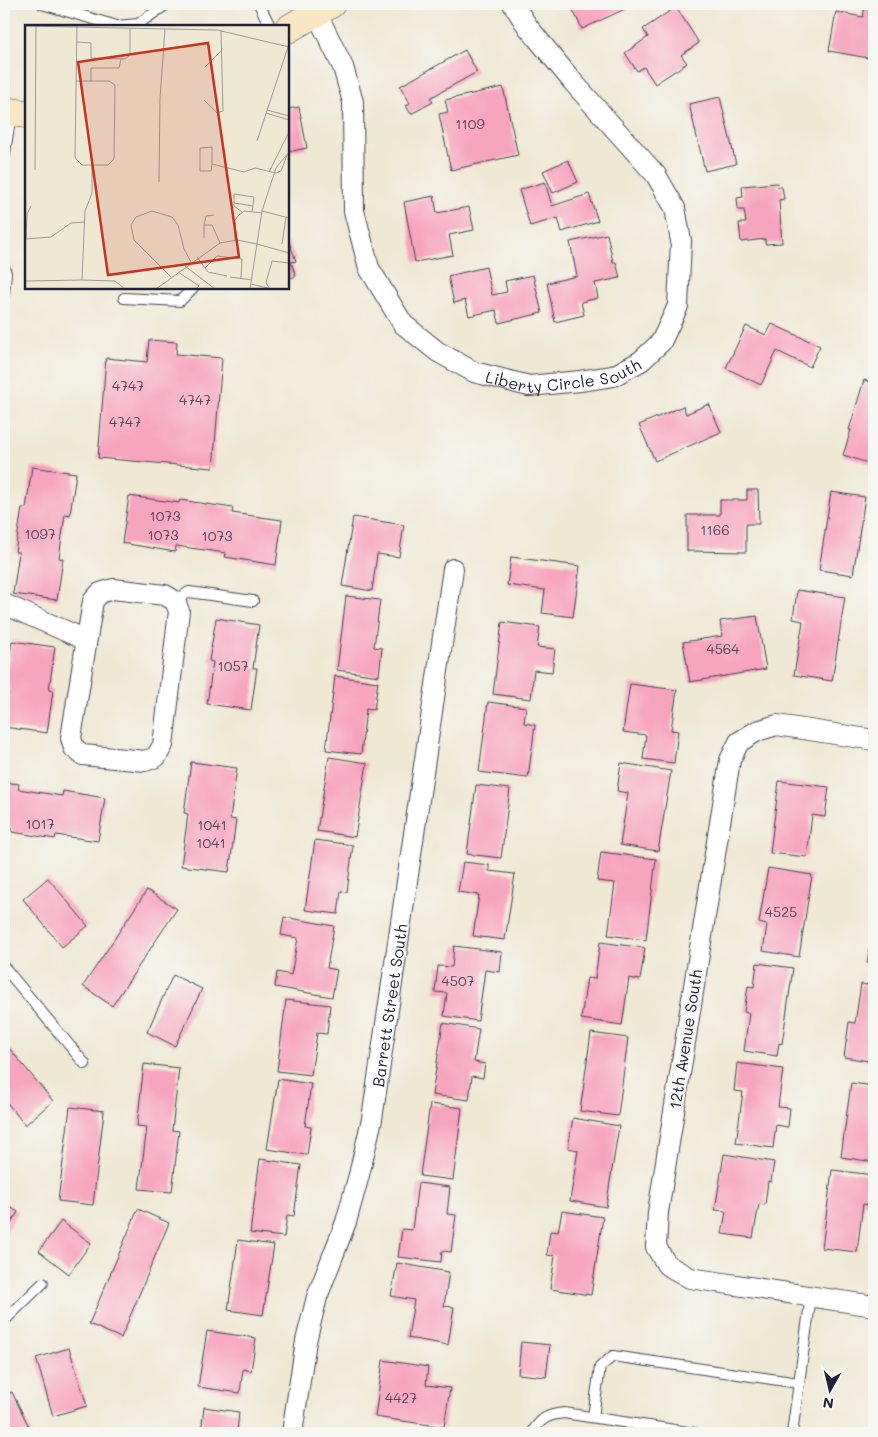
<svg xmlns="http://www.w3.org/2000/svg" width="878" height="1437" viewBox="0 0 878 1437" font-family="Mali,sans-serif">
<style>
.building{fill:#f7a4be}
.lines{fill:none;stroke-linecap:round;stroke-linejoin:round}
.lane-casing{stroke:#414052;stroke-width:12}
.street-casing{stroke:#414052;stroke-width:22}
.secondary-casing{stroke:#414052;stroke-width:29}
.lane{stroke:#fff;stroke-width:10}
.street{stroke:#fff;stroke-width:20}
.secondary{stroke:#f9e7c3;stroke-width:28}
.labels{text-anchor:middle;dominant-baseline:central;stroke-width:5;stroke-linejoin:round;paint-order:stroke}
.number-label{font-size:14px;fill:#57425c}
.street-label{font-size:16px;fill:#22223b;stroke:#f6f6f2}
.inset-road{fill:none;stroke:#9d9996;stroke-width:1}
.view{fill:#c8321e;fill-opacity:0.15;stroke:#c8321e;stroke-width:2.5}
.inset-edge{fill:none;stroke:#22223b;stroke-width:2.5}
</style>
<rect width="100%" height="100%" fill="#f6f6f2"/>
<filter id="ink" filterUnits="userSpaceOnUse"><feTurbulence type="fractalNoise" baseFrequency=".02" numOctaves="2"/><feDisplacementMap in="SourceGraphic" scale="10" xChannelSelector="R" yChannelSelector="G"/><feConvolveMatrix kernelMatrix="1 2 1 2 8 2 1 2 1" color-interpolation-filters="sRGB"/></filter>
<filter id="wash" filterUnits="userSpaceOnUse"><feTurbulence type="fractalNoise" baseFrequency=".0096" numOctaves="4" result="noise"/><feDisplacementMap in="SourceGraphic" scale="20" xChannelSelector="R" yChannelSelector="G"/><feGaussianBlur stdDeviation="1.12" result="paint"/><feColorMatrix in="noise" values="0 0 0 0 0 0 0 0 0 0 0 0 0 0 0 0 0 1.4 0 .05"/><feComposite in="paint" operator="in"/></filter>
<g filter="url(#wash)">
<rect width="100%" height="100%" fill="#efe8d3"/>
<g id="blocks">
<!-- building -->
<g class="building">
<polygon points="570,4 623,4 625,9 582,29"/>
<polygon points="865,6 874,8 874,59 829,51 836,12 863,17"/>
<polygon points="676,7 699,43 681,55 687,63 655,84 644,67 637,71 625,53 648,37 643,29"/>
<polygon points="465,50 477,72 430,98 433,102 411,114 406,106 410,103 400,86"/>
<polygon points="503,87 518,155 451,170 439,114 448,112 445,100"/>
<polygon points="720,97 736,164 705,171 689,104"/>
<polygon points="299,107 307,148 288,152 288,109"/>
<polygon points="568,160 578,182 553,193 543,171"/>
<polygon points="545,182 552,206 589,194 598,221 562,232 558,218 530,226 519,190"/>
<polygon points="777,183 778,187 782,187 784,199 779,200 782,243 765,244 765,239 741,242 739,223 746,223 744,210 738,210 737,198 743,197 742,186"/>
<polygon points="434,196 437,213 469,207 474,230 449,235 453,255 415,262 404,202"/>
<polygon points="607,234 613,262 616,262 620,278 595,283 598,298 581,302 584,315 555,322 547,283 577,276 570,242"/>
<polygon points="288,239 296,261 291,262 296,276 288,279"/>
<polygon points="486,267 492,295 507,292 505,281 533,275 542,313 499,323 496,310 469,316 465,300 454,303 448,276"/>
<polygon points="772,324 820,346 810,367 777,351 761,385 726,368 746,326 766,335"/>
<polygon points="149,340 177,342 176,354 222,358 213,468 98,458 106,358 147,362"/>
<polygon points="864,380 874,383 874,454 871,464 843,455 851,430 849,430"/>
<polygon points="709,404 721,432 655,461 639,425 683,406 686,414"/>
<polygon points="32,467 76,473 70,515 65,514 59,558 63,559 57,600 13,594 19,552 15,552 22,508 26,508"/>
<polygon points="747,490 758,490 759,524 746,524 746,552 687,551 687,515 720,515 720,500 747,500"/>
<polygon points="831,492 865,497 853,575 819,570"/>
<polygon points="129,496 179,503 180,500 233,508 232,513 282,520 276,565 225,557 226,553 176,546 175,552 122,543"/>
<polygon points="353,517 404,525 399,557 377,554 372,591 342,586"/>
<polygon points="511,557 580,566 573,617 542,613 545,590 507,585"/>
<polygon points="797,590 845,597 832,681 794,675 803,621 793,619"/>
<polygon points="346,596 380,600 374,647 382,648 379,676 337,670"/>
<polygon points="757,616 766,669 690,682 683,642 722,636 720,621"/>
<polygon points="216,618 259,625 253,668 257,668 251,710 207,704 213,662 209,661"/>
<polygon points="502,622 540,627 537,647 555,649 552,672 534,670 531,699 493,694"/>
<polygon points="12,641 55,647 49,690 53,691 47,733 4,727 9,685 5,684"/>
<polygon points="335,676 378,682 374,710 366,709 361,754 326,750"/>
<polygon points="630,684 677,690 671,730 678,731 674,763 643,759 646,735 623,732"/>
<polygon points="488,702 526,707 524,723 535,725 528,778 479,772"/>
<polygon points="329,757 367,763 355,837 317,831"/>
<polygon points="191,762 237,768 230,819 236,820 229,872 181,866 188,814 184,813"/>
<polygon points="621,763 671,771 658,851 620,845 628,793 617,791"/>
<polygon points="779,781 829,787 825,817 812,815 807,857 770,853"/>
<polygon points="4,782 19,784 18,789 62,796 63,791 105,798 98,841 56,835 55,839 12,832 12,828 4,827"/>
<polygon points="476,785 510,789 501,858 467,854"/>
<polygon points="315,840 353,845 347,892 341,891 338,914 305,910"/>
<polygon points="601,852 656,859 646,940 608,935 615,883 597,881"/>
<polygon points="463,862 489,865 489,871 515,874 505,940 473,936 479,895 458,892"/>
<polygon points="768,868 812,875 799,957 763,951 767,925 759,923"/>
<polygon points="48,878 88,926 62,947 23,899"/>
<polygon points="147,890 177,909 112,1006 83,986"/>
<polygon points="284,917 334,926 327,968 337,970 332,997 275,987 277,972 291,975 298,938 281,935"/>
<polygon points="873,925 874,925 874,964 867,963"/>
<polygon points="600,942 645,948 640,980 629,978 622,1025 581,1019 587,978 595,979"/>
<polygon points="454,946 502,952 500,972 485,970 478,1021 444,1016 447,993 435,992 438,966 452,967"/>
<polygon points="757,963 793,968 782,1044 779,1043 777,1056 744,1051 749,1013 744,1012 748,986 754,987"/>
<polygon points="173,975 202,989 175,1046 147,1032"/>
<polygon points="861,984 874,986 874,1062 844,1057 849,1022 855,1023"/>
<polygon points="286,1000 330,1005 327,1034 317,1033 311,1075 277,1071"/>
<polygon points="443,1023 479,1029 474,1062 485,1064 483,1078 472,1076 469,1100 432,1095"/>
<polygon points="591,1033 628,1038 618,1116 580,1111"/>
<polygon points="4,1042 53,1101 25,1125 4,1099"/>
<polygon points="737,1063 783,1069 778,1107 790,1108 788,1127 776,1125 773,1148 736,1143 743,1092 734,1091"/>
<polygon points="144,1064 179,1068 172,1130 179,1131 172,1192 139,1189 147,1127 137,1126"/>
<polygon points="278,1079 311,1084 305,1126 311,1127 307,1155 267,1149"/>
<polygon points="851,1083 874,1086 874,1162 841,1157"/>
<polygon points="430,1104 462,1108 453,1180 420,1176"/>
<polygon points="70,1107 104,1111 93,1205 58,1201"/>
<polygon points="573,1118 619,1126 606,1207 570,1201 578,1150 568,1148"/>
<polygon points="724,1154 774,1162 771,1182 768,1181 765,1205 759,1204 753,1238 722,1234 726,1211 715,1210"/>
<polygon points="260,1159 301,1165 294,1216 287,1215 284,1237 250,1233"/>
<polygon points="832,1170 874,1175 871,1205 863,1204 857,1252 822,1248"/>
<polygon points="418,1183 450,1187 447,1214 456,1215 451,1252 442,1251 441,1262 398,1257 402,1229 412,1230"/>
<polygon points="4,1203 18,1212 4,1235"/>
<polygon points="138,1209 169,1223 121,1338 89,1324"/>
<polygon points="562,1211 603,1217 591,1295 550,1289 555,1256 547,1255 550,1231 558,1232"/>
<polygon points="61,1221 91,1243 69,1274 39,1251"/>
<polygon points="238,1240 274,1245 263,1315 228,1310"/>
<polygon points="397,1263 449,1272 444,1306 454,1307 448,1345 408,1338 414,1300 391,1296"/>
<polygon points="207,1331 256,1338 251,1371 243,1369 240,1393 198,1387"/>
<polygon points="521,1342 550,1345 546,1377 518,1374"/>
<polygon points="69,1348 87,1406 53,1416 36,1358"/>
<polygon points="383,1360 428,1367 426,1385 450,1388 444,1427 375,1417"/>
<polygon points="12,1392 32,1433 4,1433 4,1396"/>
<polygon points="204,1407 239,1412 237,1433 201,1433"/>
<polygon points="353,1429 375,1432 374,1433 352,1433"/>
</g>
</g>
</g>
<g filter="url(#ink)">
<use href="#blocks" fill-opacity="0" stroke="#414052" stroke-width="1"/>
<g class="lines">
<defs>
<g id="lane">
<polyline points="42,4 117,26 138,24 167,4"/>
<polyline points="259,4 270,26"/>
<polyline points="4,159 11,113"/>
<polyline points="4,267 6,273 4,294"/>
<polyline points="124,298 180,301 193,288"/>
<polyline points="175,601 189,592 253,601"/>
<polyline points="4,967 85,1064"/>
<polyline points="4,1321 43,1283"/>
<polyline points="593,1417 600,1367 613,1356 799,1383 811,1296"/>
<path d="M532,1433C541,1418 547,1415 564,1413L694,1433"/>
<polyline points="792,1433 799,1383"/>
</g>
<g id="street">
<path id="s1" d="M316,12L343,67L353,102L354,211L369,268L403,324L438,352L474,372L529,386L580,381L613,376L641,361L661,342L678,306L681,241L675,208L656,175L573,82L528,27L513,4"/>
<polygon points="113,589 165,595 175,601 179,611 163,745 156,757 145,761 83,755 74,748 71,738 93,601 100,593"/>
<polyline points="4,604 86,640"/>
<polyline points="874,740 777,725 757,731 739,742 730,760 658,1212 656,1247 667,1265 690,1278 874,1306"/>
<path id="s2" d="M292,1433L306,1341L317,1297L346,1222L359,1175L372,1119L453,569"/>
</g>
<g id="secondary">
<polyline points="288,29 331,4"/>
<polyline points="4,111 26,114"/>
</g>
</defs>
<!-- lane casing -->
<use href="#lane" class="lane-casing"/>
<!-- street casing -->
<use href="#street" class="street-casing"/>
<!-- secondary casing -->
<use href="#secondary" class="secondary-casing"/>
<!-- lane -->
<use href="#lane" class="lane"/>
<!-- street -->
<use href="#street" class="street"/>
<!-- secondary -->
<use href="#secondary" class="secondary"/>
</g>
</g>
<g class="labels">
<!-- number labels -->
<g class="number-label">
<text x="470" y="123">1109</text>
<text x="128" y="385">4747</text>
<text x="195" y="399">4747</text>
<text x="125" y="421">4747</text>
<text x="165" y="515">1073</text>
<text x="715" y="529">1166</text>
<text x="40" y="533">1097</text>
<text x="163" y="534">1073</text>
<text x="217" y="535">1073</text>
<text x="723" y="648">4564</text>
<text x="233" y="665">1057</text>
<text x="40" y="823">1017</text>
<text x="212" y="824">1041</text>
<text x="211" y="842">1041</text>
<text x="781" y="911">4525</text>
<text x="458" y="980">4507</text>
<text x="401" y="1397">4427</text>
</g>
<!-- street labels -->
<g class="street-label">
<text stroke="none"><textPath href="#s1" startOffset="509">Liberty Circle South</textPath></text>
<text stroke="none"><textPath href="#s2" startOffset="440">Barrett Street South</textPath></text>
<text transform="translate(685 1039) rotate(-81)">12th Avenue South</text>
</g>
</g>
<!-- overview -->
<g transform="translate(25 25)">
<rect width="264" height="264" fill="#efe8d3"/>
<path class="inset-road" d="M0,1L192,5L264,22M52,17L66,18V33L100,34L105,30V3M180,42L196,26M51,56H84L90,60L89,134L83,140H57L51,134L50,131L52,0M66,56V43H94L96,34M179,75L192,88L198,86L196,6M242,85L264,91M241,88L264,95M232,116L263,22M187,139L186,146H175V123L187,122V139L219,147L230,143L251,148M10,145L11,1M244,147L264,107M251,148L256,146L262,130M134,157L135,73L140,4M209,178L228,181M237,186L264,193M217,187L209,181V169L229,172L227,187M179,200L181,191L189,190M179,213V200H187L195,218M0,214L26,212L46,198L59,197M1,214L2,189L6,181M210,215V195L214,190L219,186L237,188M232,219L264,228M257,219L261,192M172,232L183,247L202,251M160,241L190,264M180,243L192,231L217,234L216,253M153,247L174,261L171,264M146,252L109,215L106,200L111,192L127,186L147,192L153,200L159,224L166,237M205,252L227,255M57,255L60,186L67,168V140M57,255L90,256L100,264M0,256L57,255M226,259L243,263M131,264L195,218L212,215L232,219M225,264L237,186L251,143L264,127M245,264L241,258L247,236L264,238"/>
<path class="view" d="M183,18L214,232L83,250L53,37Z"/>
<rect width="264" height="264" class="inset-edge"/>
</g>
<!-- margin -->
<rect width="878" height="1437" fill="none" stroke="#f6f6f2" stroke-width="20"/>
<!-- north arrow -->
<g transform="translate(830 1390) rotate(188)" stroke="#f6f6f2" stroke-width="4" paint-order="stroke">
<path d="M0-4L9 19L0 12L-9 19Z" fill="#22223b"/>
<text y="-8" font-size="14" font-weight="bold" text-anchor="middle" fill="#22223b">N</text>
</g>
</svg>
